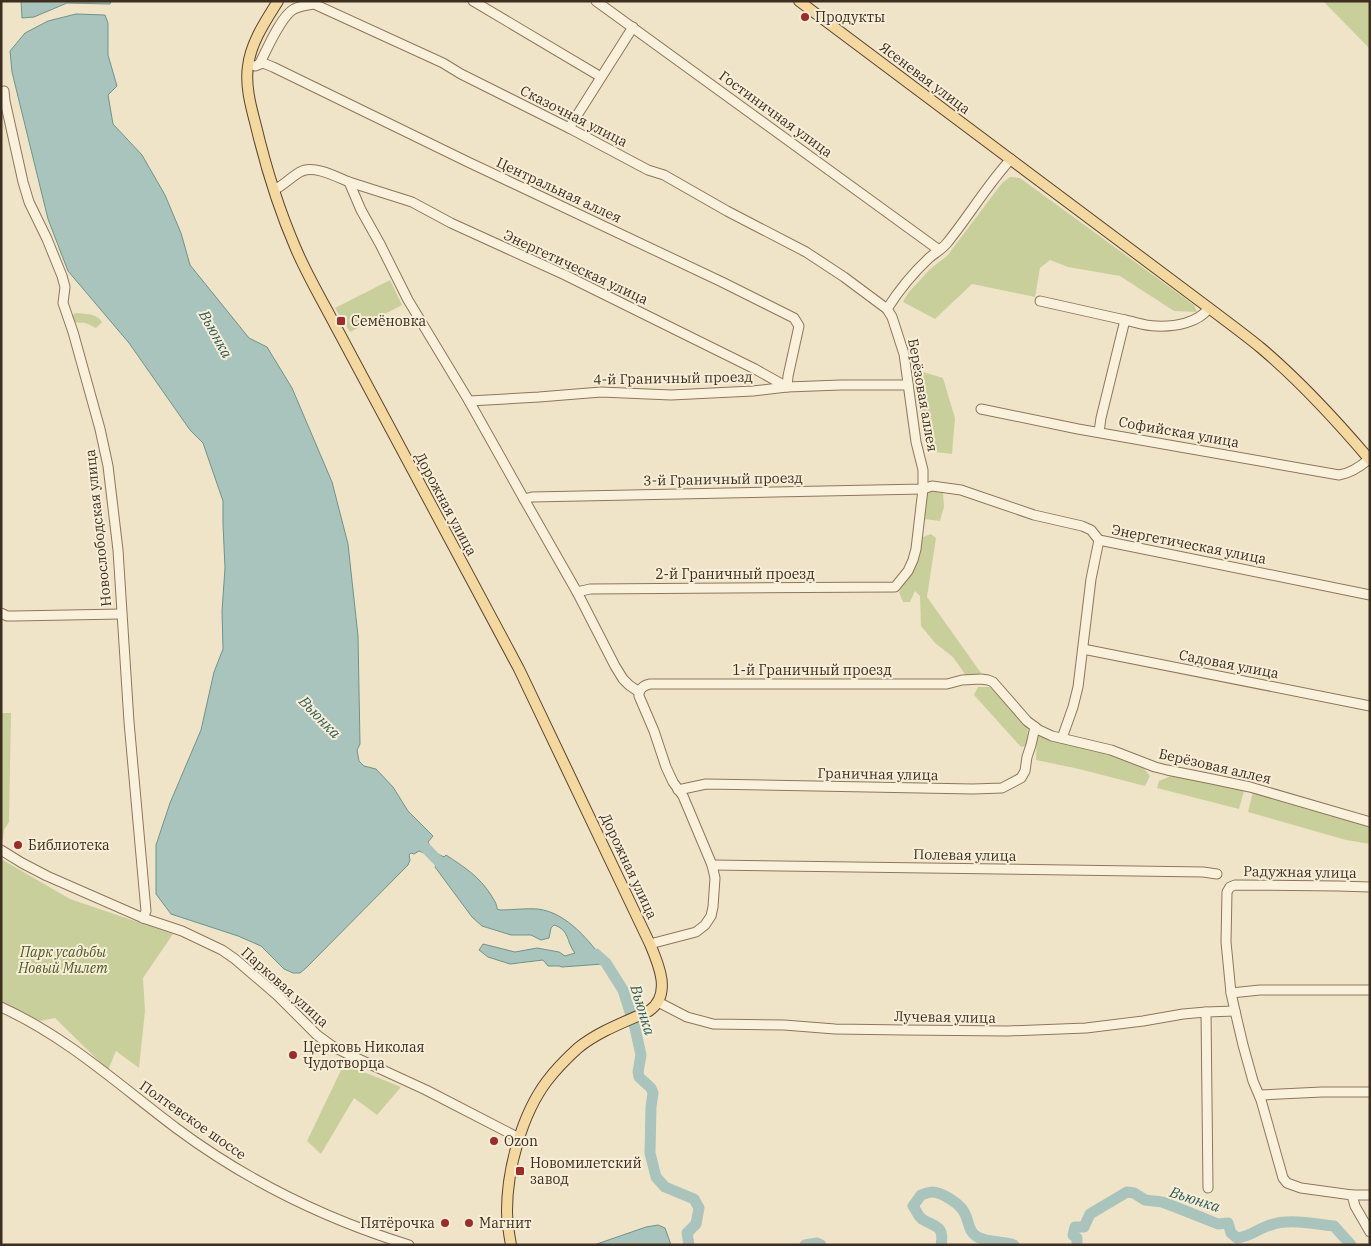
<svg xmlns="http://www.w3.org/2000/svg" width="1371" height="1246" viewBox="0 0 1371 1246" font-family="'IBM Plex Serif',serif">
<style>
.green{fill:#c9cf9b}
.water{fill:#a9c4bc;stroke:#6f938a}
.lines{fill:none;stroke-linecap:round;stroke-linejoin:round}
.river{stroke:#a9c4bc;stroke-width:11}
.minor-casing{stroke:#8d765c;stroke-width:11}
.major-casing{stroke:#5b4430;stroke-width:12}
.minor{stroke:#faf1dc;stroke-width:9}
.major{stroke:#f3d9a0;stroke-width:10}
.poi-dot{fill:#9e2a2b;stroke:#f7eed8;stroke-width:2}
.labels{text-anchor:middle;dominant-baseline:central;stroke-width:4;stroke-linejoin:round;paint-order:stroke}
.poi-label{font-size:14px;fill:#3d2e20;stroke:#f7eed8;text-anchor:start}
.street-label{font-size:14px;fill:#3d2e20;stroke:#f7eed8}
.park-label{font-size:14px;font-style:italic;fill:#4d5a26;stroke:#f7eed8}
.water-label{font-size:15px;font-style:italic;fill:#2f5d5a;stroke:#f7eed8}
</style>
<rect width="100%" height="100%" fill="#f0e4c8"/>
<!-- green -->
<g class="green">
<polygon points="1323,1 1370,1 1370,49"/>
<polygon points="1010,177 1020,178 1194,305 1197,312 1174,311 1120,276 1068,267 1050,260 1040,268 1035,297 972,284 935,319 903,302 908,293 930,269 947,256 1002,183"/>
<polygon points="390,280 402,305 350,332 335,308"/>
<path d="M75,313C85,314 97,313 102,322L96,328C93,327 89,324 85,323C78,322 75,325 72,317Z"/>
<polygon points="920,371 943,378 955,418 952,454 927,451 914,376"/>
<polygon points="929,491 943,493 944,507 940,521 924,519 926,501"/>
<polygon points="931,534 936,538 927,597 981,673 967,677 953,657 935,643 921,626 920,596 915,591 910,602 903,602 899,592 918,560 923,537"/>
<polygon points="978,687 990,687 1028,727 1027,746 1021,747 974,695"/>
<polygon points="1,713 11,713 9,822 4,830 3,839 1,840"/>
<polygon points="1037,734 1049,740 1101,752 1141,765 1150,776 1145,786 1079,769 1036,760"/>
<polygon points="1171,776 1209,782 1244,791 1239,809 1157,788 1159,781"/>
<polygon points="1253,792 1370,825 1370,844 1346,840 1248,812"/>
<polygon points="1,859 70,899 173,934 143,978 145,1011 139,1068 116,1051 108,1070 55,1018 40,1021 1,1001"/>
<polygon points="344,1064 401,1087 377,1115 354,1098 321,1154 307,1141"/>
</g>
<!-- water -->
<g class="water">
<polygon points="21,1 111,1 110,4 67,3 34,17 22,18"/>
<polygon points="76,14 105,15 108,23 108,55 117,86 108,95 113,124 142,155 165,195 181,233 190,265 249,338 267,347 292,388 332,482 348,544 358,636 360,744 357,750 359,761 364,766 376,769 393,787 408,811 433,836 428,842 430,846 424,853 419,851 414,854 411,853 409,855 410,860 408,865 306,968 300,973 293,973 284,969 261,946 238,936 171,914 156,894 156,845 170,803 201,730 214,672 223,649 222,611 225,568 223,524 223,501 203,443 190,430 129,343 68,271 48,219 12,72 10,51 25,33 48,21"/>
<path d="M438,854L444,857L446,855C464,867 479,876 491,895C494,900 497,904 497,909L500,910C512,910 526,908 538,909C568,913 589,941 606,963L603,964L562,967L559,966H548L543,960L510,964L488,957L479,950L483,944L515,952L537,948L559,952L565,956L575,953C566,942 570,930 554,925L551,928L549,938L541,940L531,935H511L482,926L472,917L435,867L436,865L432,859Z"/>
<polygon points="658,1225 665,1228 671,1245 594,1245 646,1227"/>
</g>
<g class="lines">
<!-- river -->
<g class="river">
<polyline points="416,838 445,868"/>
<polyline points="596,954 606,963 623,990 635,1028 641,1055 638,1072 639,1077 651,1088 653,1093 651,1107 650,1153 656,1177 665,1187 694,1199 699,1208 696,1224 687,1233 689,1245"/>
<polyline points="805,1245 817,1243 821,1245"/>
<path d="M941,1245C945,1225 934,1227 922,1219C918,1216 916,1210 913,1206L921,1195C924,1194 929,1192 932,1192C942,1192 960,1204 964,1212C969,1220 968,1231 976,1236C986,1243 1004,1241 1014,1245"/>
<path d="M1077,1245V1238L1073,1235L1075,1227H1084L1090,1214L1127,1192L1134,1193L1145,1200L1162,1202L1178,1208L1218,1224L1228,1223L1231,1233L1237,1238C1250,1237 1260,1227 1274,1224C1292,1219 1315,1224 1334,1226L1351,1245"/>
</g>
<defs>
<g id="minor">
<polyline points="473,1 601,77"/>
<polyline points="596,1 939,250"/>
<path d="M260,63C267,49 281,16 294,9C300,6 307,5 314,4L443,63L461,74L569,128L648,170L664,175L727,211L806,252L844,277L887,309L892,317L904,354L916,442L923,470V489L916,549L913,560L908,571L895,587L590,589L577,592"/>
<polyline points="255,66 263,63 273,67 468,162 722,282 794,318 799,326 788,376 787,387 755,369 565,275 451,223 412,202 349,182"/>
<polyline points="4,91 5,101 23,182 29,202 47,239 62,276 65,287 63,303 73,332 100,429 108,466 118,550 129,722 146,911 143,918"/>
<polyline points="569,128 633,27"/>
<path d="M274,190C284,185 291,177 300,172C313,164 337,177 349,182L361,210L380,244L408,300L469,401L524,499L577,592L615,666L623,679L629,685L639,692"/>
<polyline points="1040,301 1125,320"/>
<path d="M887,309C899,290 913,273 929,258C935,253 942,249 947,243C969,216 987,185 1011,159"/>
<polyline points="469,401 539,397 601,392 671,395 753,391 787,387 841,385 908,385"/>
<path d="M981,409L1078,429L1339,475C1351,473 1360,467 1369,459"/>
<path d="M1099,432L1101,418L1125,320C1135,322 1146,326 1156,326C1175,327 1198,323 1209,308"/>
<polyline points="524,499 532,497 923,489 932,486 961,490 1034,515 1082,526 1091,530 1099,540 1370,595"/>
<polyline points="1,613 7,616 15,616 121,614"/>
<polyline points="1083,649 1370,706"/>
<path d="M639,692C641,687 645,685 650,684H947L962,680L981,679L988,680L993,682L1027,721L1039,730L1052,736L1111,750L1155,767L1167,770L1212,779L1250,787L1370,822"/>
<polyline points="639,692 639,696 654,731 666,767 673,782 683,796 712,865 715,878 713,907 711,916 705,925 696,932 650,944"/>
<polyline points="1062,738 1073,707 1078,687 1091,579 1099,540"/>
<polyline points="678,790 706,784 973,789 1002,788 1021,778 1025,771 1027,757 1031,745 1035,727"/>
<polyline points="1,850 22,863 47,876 143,918 182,931 222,950 235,959 277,995 317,1035 332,1046 350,1055 426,1090 519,1138"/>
<polyline points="712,865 1203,872 1217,874"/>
<polyline points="1370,887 1338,886 1235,885 1230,887 1227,892 1226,942 1231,993 1235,1011 1243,1045 1253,1081 1261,1100 1283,1178 1287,1183 1301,1188 1352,1195 1370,1195"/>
<polyline points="1231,993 1260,990 1370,990"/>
<polyline points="658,1002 687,1017 713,1024 784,1025 835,1029 905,1030 1008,1031 1086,1028 1143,1021 1183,1014 1206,1012 1235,1011"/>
<path d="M1,1007C67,1037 119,1085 176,1128C246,1180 325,1219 409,1245"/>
<polyline points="1206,1012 1208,1188"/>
<polyline points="1260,1095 1322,1092 1370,1092"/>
<polyline points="1352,1195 1355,1206 1370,1232"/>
</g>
<g id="major">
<path d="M278,1C265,22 251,42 248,66C245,86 251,107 256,126C266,168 279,210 296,249C305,270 316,290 327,310L519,669L650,944C659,965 672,995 649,1011C625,1022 599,1031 578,1048C567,1058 556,1069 547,1081C522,1114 507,1169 507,1211C507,1222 509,1234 511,1245"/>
<path d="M799,1L1209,308C1226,321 1244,334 1261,348C1300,381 1336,420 1370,460"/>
</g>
</defs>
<!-- minor casing -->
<use href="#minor" class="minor-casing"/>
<!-- major casing -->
<use href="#major" class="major-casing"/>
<!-- minor -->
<use href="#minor" class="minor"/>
<!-- major -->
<use href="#major" class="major"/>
</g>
<!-- markers -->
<g class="poi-dot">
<circle cx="805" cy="17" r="5"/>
<rect x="336" y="316" width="10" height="10" rx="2.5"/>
<circle cx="18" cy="845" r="5"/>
<circle cx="293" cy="1055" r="5"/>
<circle cx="494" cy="1141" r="5"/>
<rect x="515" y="1166" width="10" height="10" rx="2.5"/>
<circle cx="445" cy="1223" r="5"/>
<circle cx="469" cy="1223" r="5"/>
</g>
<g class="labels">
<!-- poi labels -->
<g class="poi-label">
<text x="815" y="17">Продукты</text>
<text x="351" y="321">Семёновка</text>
<text x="28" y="845">Библиотека</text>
<text x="303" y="1047">Церковь Николая<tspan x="303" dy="16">Чудотворца</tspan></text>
<text x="504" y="1141">Ozon</text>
<text x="530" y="1163">Новомилетский<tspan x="530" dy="16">завод</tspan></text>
<text x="435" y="1223" text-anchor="end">Пятёрочка</text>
<text x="479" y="1223">Магнит</text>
</g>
<!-- street labels -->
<g class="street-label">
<text transform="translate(925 78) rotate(37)">Ясеневая улица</text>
<text transform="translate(776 114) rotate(36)">Гостиничная улица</text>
<text transform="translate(574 116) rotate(27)">Сказочная улица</text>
<text transform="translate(559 190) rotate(25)">Центральная аллея</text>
<text transform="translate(576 267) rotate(25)">Энергетическая улица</text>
<text transform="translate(673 378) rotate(-1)">4-й Граничный проезд</text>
<text transform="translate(923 395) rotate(80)">Берёзовая аллея</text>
<text transform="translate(1179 432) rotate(10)">Софийская улица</text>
<text transform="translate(723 479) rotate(-1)">3-й Граничный проезд</text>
<text transform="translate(446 504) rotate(62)">Дорожная улица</text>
<text transform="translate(98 528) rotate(-96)">Новослободская улица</text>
<text transform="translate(1189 544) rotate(11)">Энергетическая улица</text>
<text x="735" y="574">2-й Граничный проезд</text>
<text transform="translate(1229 664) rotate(11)">Садовая улица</text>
<text x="812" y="670">1-й Граничный проезд</text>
<text transform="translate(1215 766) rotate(13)">Берёзовая аллея</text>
<text transform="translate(878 774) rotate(1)">Граничная улица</text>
<text transform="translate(965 855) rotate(1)">Полевая улица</text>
<text transform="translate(629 866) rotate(65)">Дорожная улица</text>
<text transform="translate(1300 872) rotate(1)">Радужная улица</text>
<text transform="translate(285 987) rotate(42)">Парковая улица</text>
<text transform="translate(945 1017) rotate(1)">Лучевая улица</text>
<text transform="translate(193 1120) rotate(35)">Полтевское шоссе</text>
</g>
<!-- park labels -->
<g class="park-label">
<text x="63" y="952">Парк усадьбы<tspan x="63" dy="16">Новый Милет</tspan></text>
</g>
<!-- water labels -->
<g class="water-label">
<text transform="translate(216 334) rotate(61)">Вьюнка</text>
<text transform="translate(320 717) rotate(46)">Вьюнка</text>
<text transform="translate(643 1010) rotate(73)">Вьюнка</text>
<text transform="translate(1195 1199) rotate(18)">Вьюнка</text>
</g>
</g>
<!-- border -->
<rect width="1371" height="1246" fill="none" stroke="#3d2e20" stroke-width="5"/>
</svg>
